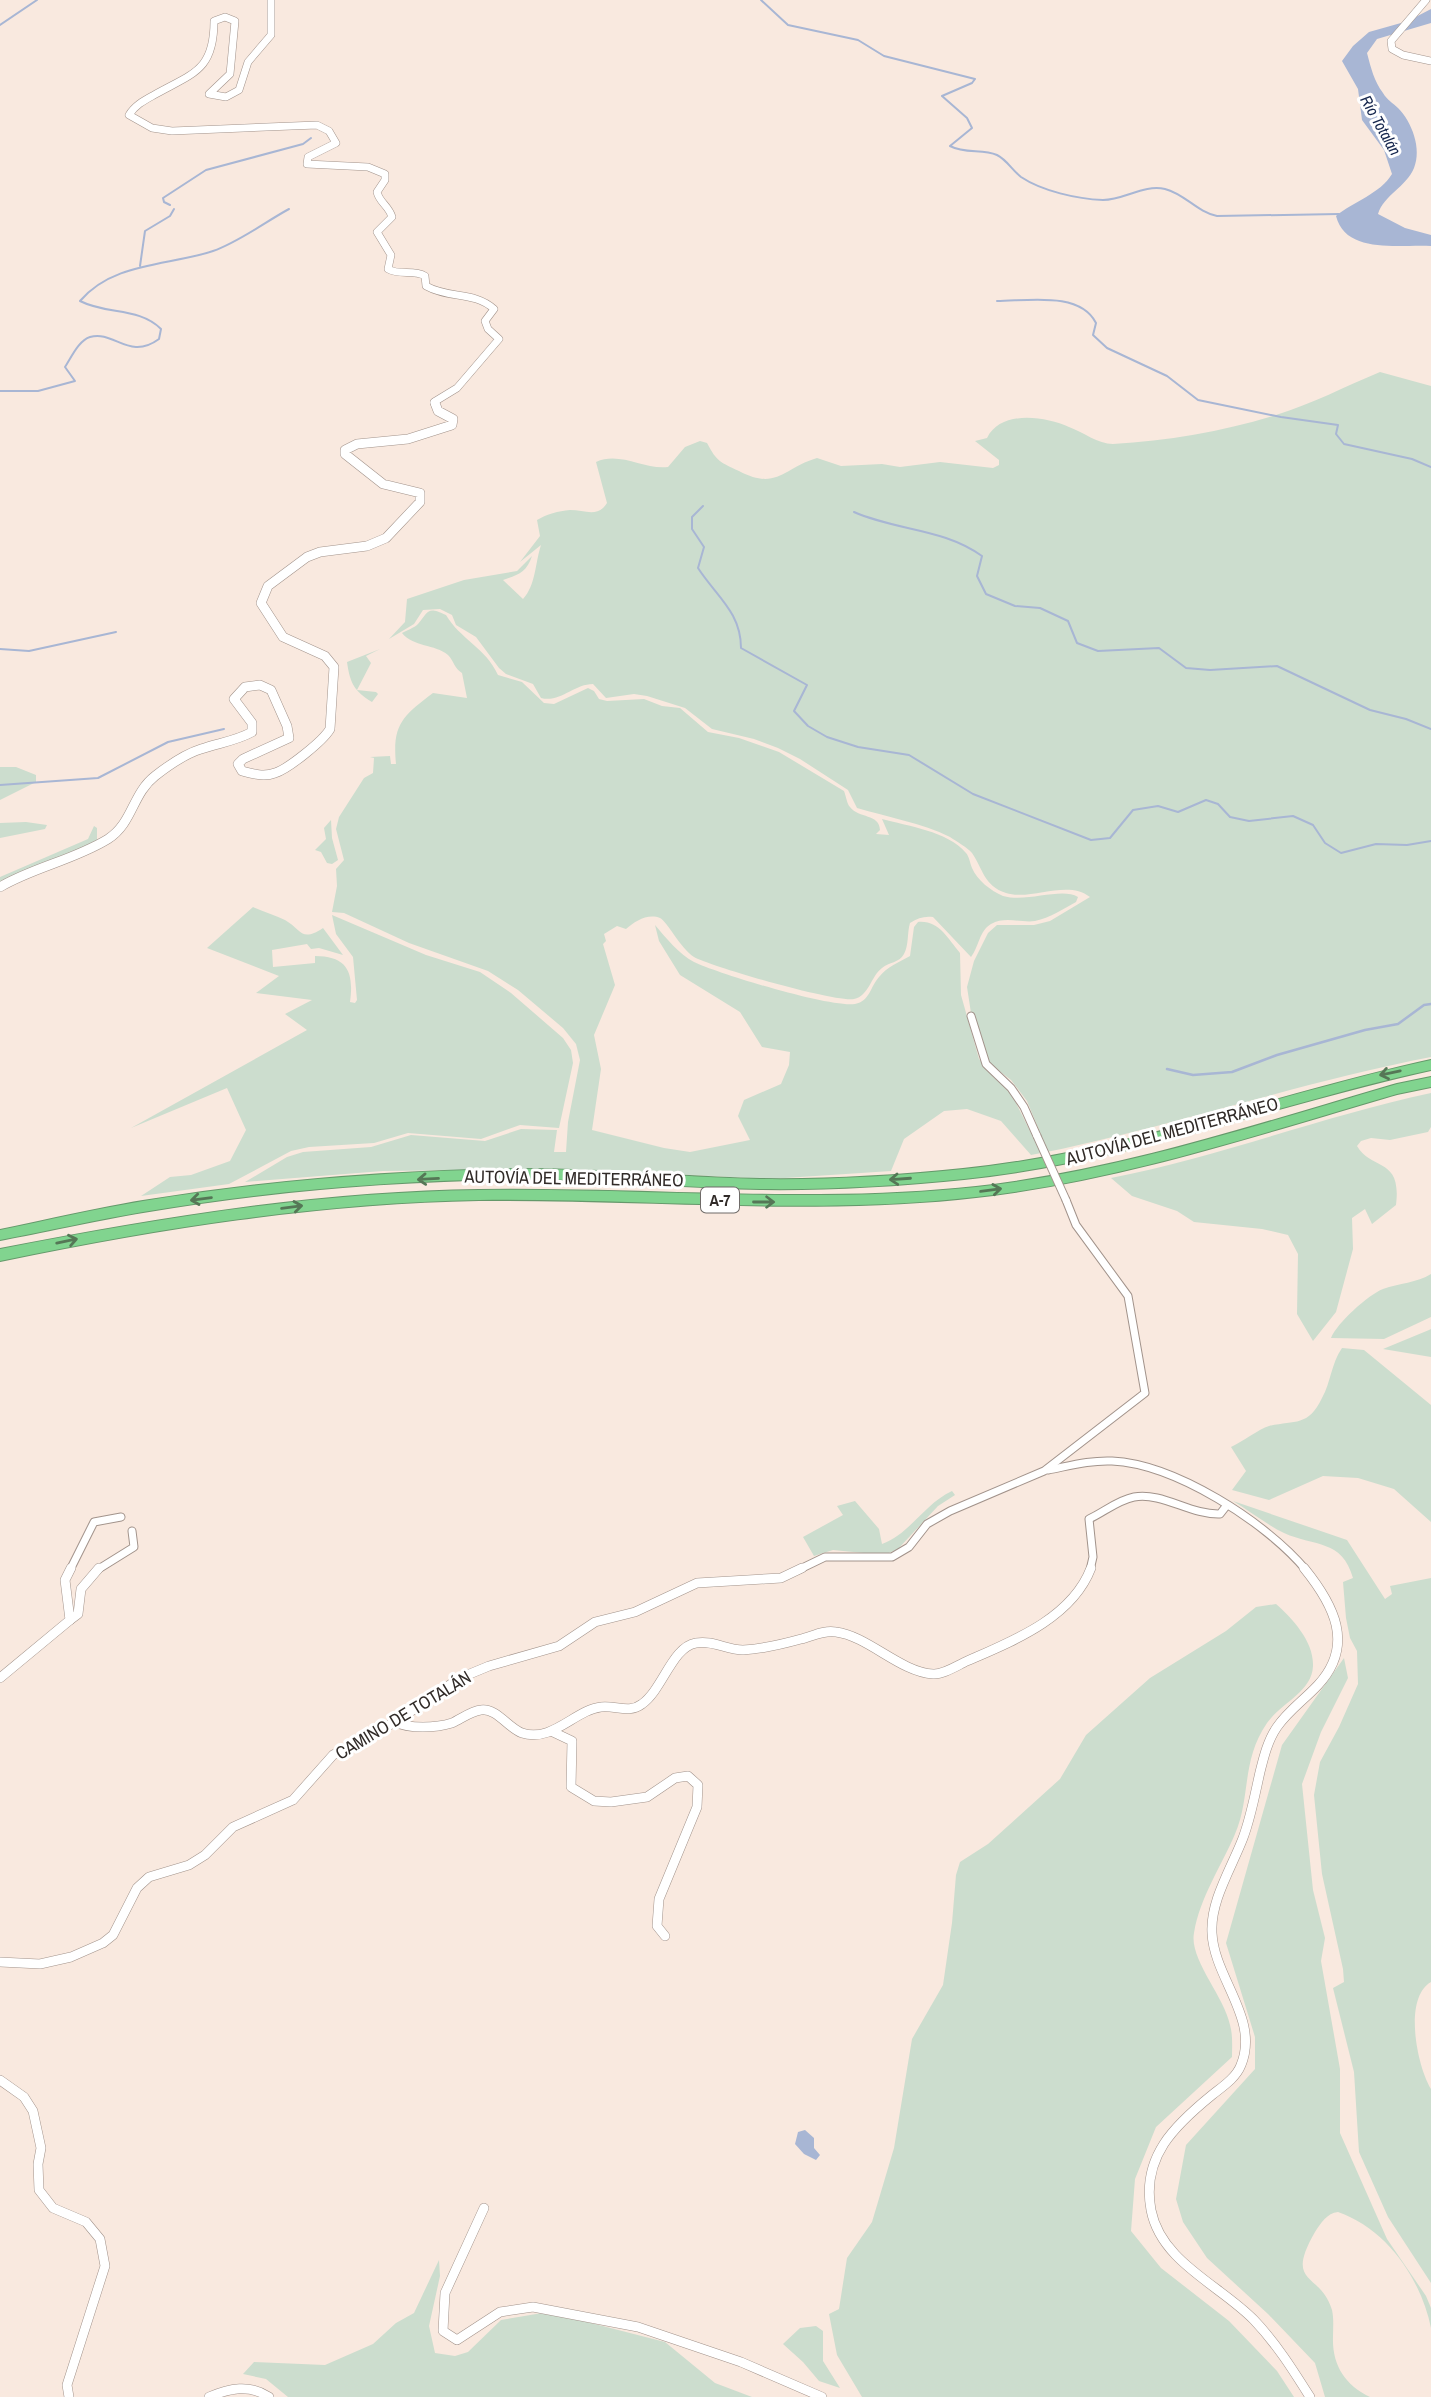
<svg xmlns="http://www.w3.org/2000/svg" width="1431" height="2397" viewBox="0 0 1431 2397" font-family="'Archivo Narrow',sans-serif">
<style>
.green{fill:#ccddce}
.water{fill:#a8b6d4}
.lines{fill:none;stroke-linecap:round;stroke-linejoin:round}
.stream-far1{stroke:#a8b6d4;stroke-width:2}
.stream{stroke:#a8b6d4;stroke-width:2.5}
.street-far1-casing{stroke:#a2938b;stroke-width:9}
.street-casing{stroke:#a2938b;stroke-width:10}
.secondary-far1-casing{stroke:#a2938b;stroke-width:8}
.secondary-casing{stroke:#a2938b;stroke-width:10}
.highway-casing{stroke:#65996b;stroke-width:2}
.street-far1{stroke:#fff;stroke-width:7}
.street{stroke:#fff;stroke-width:9}
.secondary-far1{stroke:#fff;stroke-width:7}
.secondary{stroke:#fff;stroke-width:9}
.highway{fill:#81d48f;fill-rule:evenodd}
.street-bridge-casing{stroke:#a2938b;stroke-width:9;stroke-linecap:butt}
.street-bridge{stroke:#fff;stroke-width:7}
.oneway{stroke:#557756}
.labels{text-anchor:middle;dominant-baseline:central;stroke-width:6;stroke-linejoin:round;paint-order:stroke}
.far-water-label{font-size:16px;font-style:italic;fill:#16274e;stroke:#fff}
.shield{fill:#fff;stroke:#6f6b68;stroke-width:2}
.shield-label{font-size:16px;font-weight:bold;fill:#312b28}
.street-label{font-size:18px;fill:#312b28;stroke:#fff}
</style>
<rect width="100%" height="100%" fill="#f9e9df"/>
<!-- green -->
<g class="green">
<path d="M1380,372L1431,386V1057C1296,1083 1166,1129 1031,1155L1001,1121L967,1109L944,1111L904,1139L891,1171L770,1179L573,1169L383,1171L245,1182L287,1157L303,1152L371,1147L411,1135L485,1141L521,1129L557,1130L554,1152H566L568,1122L580,1060L576,1044L563,1028L518,990L488,971L409,943L344,913L332,912L337,886L336,869L344,860L336,829L339,817L364,778L373,773L374,758L370,757L390,756L391,764H396C392,724 403,716 433,693L467,698L462,673C454,668 454,661 448,655C435,644 413,647 402,633C407,630 414,628 418,624C429,611 427,606 446,615C460,639 486,648 498,675L522,682L544,703L554,704L588,688L594,691L599,699L607,701L644,699L662,706L680,708L708,732L739,738L779,752L844,791C846,796 847,804 850,807C859,819 879,813 880,830L876,834L889,835L882,819C907,826 948,831 966,853C969,856 970,863 972,868C977,880 991,891 1003,896C1027,903 1061,887 1078,897L1076,902C1063,909 1050,918 1035,921C1021,923 1005,916 991,924C979,931 979,947 971,957L933,917C924,916 918,918 910,923C907,933 909,945 904,954C899,963 889,962 882,968C871,976 869,996 854,999C837,1003 712,967 694,957C681,949 666,920 660,918C648,913 635,921 626,929L617,926L604,934L606,941L603,944L615,985L594,1035L601,1069L592,1130L664,1148L690,1152L750,1140L738,1116L744,1100L781,1084L789,1065L790,1052L762,1047L740,1012L680,975L659,941L655,925C666,938 679,954 694,962C719,974 831,1008 855,1004C870,1001 870,987 879,977C887,967 899,962 910,956L914,927L918,922C939,920 948,939 960,953L961,995L979,1059L1010,1091L1033,1137L1041,1135L1027,1101L1011,1080L989,1063L971,1013L967,987L974,961L988,933L997,925H1034L1050,921L1090,897C1067,879 1032,901 1006,893C984,886 983,869 972,853C968,848 956,841 950,837C922,823 887,817 857,808L848,790L800,759L778,748L754,739L712,729L685,708L647,696L634,694L606,698L593,684C574,684 560,703 541,698L533,684L506,674L499,668L476,637L456,625L452,615L440,609L423,610L414,624L389,639L405,622L407,599L464,580L517,571L532,556C527,572 518,575 503,580L523,599C536,585 535,563 541,545L520,562L540,536L537,520C547,514 558,511 570,510C585,510 598,518 607,503L596,462C620,451 644,470 668,467L685,447L700,441L707,443C717,462 720,462 739,471C777,491 783,468 817,458L841,466L882,464L900,467L940,462L993,468L999,465V460L975,441L987,438C1001,410 1044,416 1069,427C1083,432 1098,444 1113,444C1168,441 1225,431 1276,415C1312,404 1346,386 1380,372Z"/>
<path d="M380,649L366,656L371,663L357,690L376,692L378,694L372,702C354,691 350,683 347,662Z"/>
<polygon points="0,767 16,767 36,775 36,782 0,800"/>
<polygon points="331,820 332,838 338,860 332,864 327,863 321,852 315,850 326,839 324,828"/>
<polygon points="26,822 47,825 45,829 0,838 0,823"/>
<polygon points="94,826 97,828 97,842 0,883 0,877 88,839"/>
<path d="M253,907C264,912 275,915 285,920C301,929 301,943 323,928L343,955L319,948L311,949L307,944L272,950L273,967L315,963V956C348,956 354,973 350,1002L355,1003L357,1000L353,957L336,934L332,915L426,955L480,972L511,993L563,1038L571,1050L573,1063L559,1128L520,1125L481,1139L408,1133L374,1143L309,1147L291,1151L229,1184L141,1196L170,1177L191,1175L230,1161L246,1130L227,1088L131,1128L307,1030L285,1014L312,1000L256,993L279,976L207,948Z"/>
<path d="M1431,1093V1127L1428,1132L1390,1140L1371,1138L1361,1141L1357,1146C1372,1171 1402,1157 1396,1205L1372,1224L1365,1209L1352,1218L1353,1249L1336,1312L1313,1341L1297,1314L1298,1254L1288,1235L1262,1229L1194,1222L1177,1211L1132,1196L1111,1178C1219,1157 1323,1116 1431,1093Z"/>
<path d="M1431,1274V1317L1384,1339L1331,1338C1337,1323 1368,1295 1383,1289C1399,1283 1417,1283 1431,1274Z"/>
<polygon points="1431,1329 1431,1357 1383,1349 1429,1330"/>
<path d="M1342,1348L1364,1350L1431,1405V1522L1394,1489L1358,1478L1323,1476L1269,1500L1232,1490L1246,1471L1231,1447C1242,1442 1259,1429 1269,1426C1295,1420 1308,1427 1322,1398C1331,1382 1331,1364 1342,1348Z"/>
<path d="M952,1491L955,1495L938,1506L898,1549L884,1555L833,1550L814,1556L803,1537L843,1515L837,1506L855,1501L879,1529L882,1544C910,1534 924,1504 952,1491Z"/>
<path d="M1233,1501L1347,1540L1385,1599L1392,1594L1390,1586L1431,1578V1982C1403,1998 1417,2066 1431,2089V2283L1388,2217L1359,2152L1354,2072L1333,1988L1344,1982L1343,1969L1322,1874L1314,1795L1320,1762L1339,1727L1358,1684L1357,1651L1350,1638L1346,1618L1343,1582L1353,1578C1342,1539 1315,1547 1284,1533C1267,1525 1250,1511 1233,1501Z"/>
<path d="M1276,1604C1293,1619 1314,1642 1313,1666C1312,1692 1281,1703 1267,1723C1241,1761 1251,1797 1235,1834C1221,1867 1200,1897 1194,1933C1189,1959 1224,1996 1230,2025C1233,2035 1232,2047 1232,2057L1156,2127L1135,2179L1131,2231L1161,2268L1229,2321L1277,2371L1294,2397H862L837,2355L829,2314L839,2309L847,2258L872,2222L894,2148L912,2039L943,1985L952,1923L956,1875L960,1862L988,1844L1060,1779L1086,1735L1150,1678L1226,1631L1256,1607Z"/>
<path d="M1344,1658L1348,1678L1321,1732L1302,1784L1313,1890L1325,1938L1321,1961L1340,2069V2133L1387,2239L1426,2296L1431,2308V2328C1421,2279 1387,2229 1338,2212C1327,2213 1321,2223 1315,2232C1284,2286 1320,2271 1332,2310C1334,2319 1333,2328 1333,2337C1332,2365 1345,2385 1370,2397H1325L1315,2363L1268,2314L1207,2258L1183,2222L1176,2199L1186,2145L1255,2069V2037L1226,1943L1282,1745Z"/>
<polygon points="439,2260 440,2276 429,2326 435,2353 455,2356 468,2352 501,2320 548,2312 665,2342 715,2383 752,2397 288,2397 266,2379 243,2374 254,2362 325,2365 373,2344 396,2323 414,2313"/>
<polygon points="816,2326 823,2331 823,2361 840,2388 819,2381 803,2362 783,2344 800,2328"/>
</g>
<!-- water -->
<g class="water">
<path d="M1431,9V23L1377,39L1367,53C1371,68 1374,81 1383,93C1387,100 1393,103 1398,108C1412,122 1422,149 1414,168C1406,187 1384,195 1378,214L1405,228L1431,235V246C1400,244 1346,255 1336,216C1354,201 1380,194 1392,174L1384,150L1362,120L1358,89L1342,61L1353,46L1369,32L1408,21Z"/>
<polygon points="805,2130 814,2138 814,2148 820,2155 816,2160 804,2154 795,2144 798,2132"/>
</g>
<g class="lines">
<!-- stream-far1 -->
<g class="stream-far1">
<path d="M761,0L788,25L858,40L884,56L975,79L972,83L942,96L967,118L972,128L950,146C965,154 982,149 997,155C1007,160 1012,170 1021,177C1042,191 1077,199 1103,200C1124,200 1144,184 1165,189C1185,194 1197,212 1217,216L1339,214"/>
<polyline points="0,25 37,0"/>
<polyline points="170,205 164,202 163,198 206,170 303,144 311,138"/>
<polyline points="140,266 145,231 170,216 174,209"/>
<path d="M997,301C1027,301 1080,291 1096,323L1093,335L1107,348L1167,376L1198,400L1281,417L1338,425L1336,434L1344,444L1412,459L1431,467"/>
<path d="M0,391H38L75,381L65,367C71,358 79,340 90,337C114,330 129,361 159,339L161,329C139,307 107,315 80,301C113,262 168,266 213,251C239,242 265,222 289,209"/>
<path d="M703,506L692,517V529L704,547L698,568C716,596 741,612 741,648L807,685L794,711L808,726L827,737L858,747L909,755L973,794L1091,840L1110,838L1133,810L1158,806L1178,812L1206,800L1218,804L1230,817L1249,821L1293,816L1313,825L1325,843L1341,853L1376,844L1407,845L1431,841"/>
<path d="M854,512C897,531 943,528 982,556L977,576L986,594L1015,606L1040,608L1068,621L1077,643L1098,651L1159,648L1186,668L1210,670L1277,666L1370,710L1406,719L1431,729"/>
<polyline points="0,649 29,651 116,632"/>
<polyline points="0,785 98,778 168,742 224,729"/>
</g>
<!-- stream -->
<polyline class="stream" points="1167,1069 1193,1075 1232,1072 1277,1055 1365,1030 1398,1024 1424,1005 1431,1004"/>
<defs>
<g id="street-far1">
<polyline points="971,1016 986,1064 1011,1088 1024,1107 1037,1136"/>
<path d="M1048,1470C1069,1466 1090,1460 1112,1461C1175,1464 1266,1522 1306,1570"/>
<polyline points="70,1570 94,1522 121,1517"/>
<polyline points="97,1570 134,1547 132,1531"/>
<polyline points="798,1570 825,1557 892,1557 909,1547 927,1524 950,1511 1044,1471 1145,1393 1128,1296 1076,1225 1066,1200"/>
<path d="M1090,1570L1093,1557L1089,1519C1104,1512 1118,1500 1134,1497C1163,1492 1190,1515 1220,1514L1227,1505"/>
</g>
<g id="street">
<path d="M1304,1568C1334,1605 1355,1645 1318,1685C1304,1700 1288,1711 1277,1727C1268,1740 1264,1756 1260,1772C1255,1794 1251,1817 1243,1838C1232,1867 1210,1901 1212,1933C1214,1978 1260,2019 1241,2065C1236,2078 1222,2087 1212,2095C1175,2125 1141,2157 1151,2210C1161,2262 1220,2285 1254,2320C1276,2343 1293,2370 1310,2397"/>
<polyline points="70,1620 78,1614 81,1589 99,1568"/>
<polyline points="0,1678 70,1620 65,1580 71,1568"/>
<path d="M395,1722C409,1729 436,1728 452,1723C461,1719 471,1711 481,1710C497,1708 508,1728 522,1733C552,1743 575,1710 601,1707C615,1705 629,1714 642,1704C663,1689 672,1647 696,1643C713,1640 727,1650 743,1650C761,1649 783,1644 801,1639C813,1636 823,1630 836,1632C868,1636 900,1672 933,1674C943,1675 958,1665 967,1661C1013,1641 1072,1618 1091,1568"/>
<polyline points="553,1732 572,1741 571,1787 594,1801 611,1802 647,1797 675,1778 688,1776 698,1785 697,1807 659,1899 657,1926 665,1936"/>
<polyline points="0,1962 40,1964 71,1957 103,1943 113,1935 137,1888 149,1877 189,1865 205,1855 233,1827 293,1800 333,1755 395,1722 460,1678 489,1666 559,1646 595,1622 635,1612 697,1583 781,1578 802,1568"/>
<polyline points="0,2080 24,2097 33,2111 41,2148 38,2164 39,2190 53,2208 86,2222 100,2239 105,2266 67,2385 69,2397"/>
<polyline points="484,2208 445,2293 443,2331 457,2340 500,2312 533,2307 638,2327 741,2362 822,2397"/>
<path d="M209,2397C230,2388 249,2384 269,2397"/>
</g>
<g id="secondary-far1">
<path d="M271,0V35L248,62L239,90L226,97L209,94L230,74L235,21L225,17L214,21C214,71 193,73 154,95C145,100 135,105 129,115L152,128L172,131L317,125L329,131L336,143L308,157L307,164L368,167L385,174V180L377,192C379,202 389,206 392,217L377,232L391,255L388,269C399,276 414,269 425,276L426,286C449,299 474,291 494,309L485,321L488,329L499,339L457,388L434,402L435,405"/>
<polyline points="1426,0 1391,41 1392,49 1403,55 1431,61"/>
</g>
<path id="secondary" d="M0,887C34,867 74,860 108,839C133,823 132,794 155,776C169,765 185,754 201,749C218,743 236,741 252,732V723L234,699L245,687L260,685L271,690L287,726L289,738L243,759L238,764L242,771C253,774 264,777 275,773C288,769 323,741 330,729L334,667L325,656L283,637L261,603L268,586L307,557L320,552L367,546L386,538L420,502V493L383,484L345,454V450L357,444L408,439L452,425L453,419L438,411L435,403"/>
<g id="highway">
<path d="M1431,1060V1070C1275,1104 1124,1163 964,1179C896,1186 828,1190 760,1189C677,1188 595,1178 513,1179C389,1181 265,1191 143,1212C95,1220 48,1231 0,1240V1230C48,1220 95,1209 143,1201C265,1181 389,1171 513,1169C595,1168 677,1177 760,1179C828,1180 896,1176 963,1169C1123,1153 1275,1094 1431,1060Z"/>
<path d="M1431,1077V1087L1397,1094C1259,1134 1120,1181 976,1197C811,1216 645,1198 479,1200C317,1203 158,1228 0,1261V1249C158,1218 317,1192 479,1190C645,1187 811,1205 976,1187C1120,1171 1259,1124 1397,1084Z"/>
</g>
</defs>
<!-- street-far1 casing -->
<use href="#street-far1" class="street-far1-casing"/>
<!-- street casing -->
<use href="#street" class="street-casing"/>
<!-- secondary-far1 casing -->
<use href="#secondary-far1" class="secondary-far1-casing"/>
<!-- secondary casing -->
<use href="#secondary" class="secondary-casing"/>
<!-- highway casing -->
<use href="#highway" class="highway-casing"/>
<!-- street-far1 -->
<use href="#street-far1" class="street-far1"/>
<!-- street -->
<use href="#street" class="street"/>
<!-- secondary-far1 -->
<use href="#secondary-far1" class="secondary-far1"/>
<!-- secondary -->
<use href="#secondary" class="secondary"/>
<!-- highway -->
<use href="#highway" class="highway"/>
<defs>
<polyline id="street-bridge" points="1037,1136 1066,1200"/>
</defs>
<!-- street-bridge casing -->
<use href="#street-bridge" class="street-bridge-casing"/>
<!-- street-bridge -->
<use href="#street-bridge" class="street-bridge"/>
</g>
<!-- one-way arrows -->
<defs><path id="oneway-shaft" d="M-6 0H5M1.5-3L5.5 0L1.5 3" fill="none" stroke-width="1.6" stroke-linecap="round" stroke-linejoin="round" transform="scale(1.75)"/></defs>
<g class="oneway">
<use href="#oneway-shaft" transform="translate(1390 1073) rotate(168)"/>
<use href="#oneway-shaft" transform="translate(428 1179) rotate(177)"/>
<use href="#oneway-shaft" transform="translate(900 1179) rotate(176)"/>
<use href="#oneway-shaft" transform="translate(991 1190) rotate(-8)"/>
<use href="#oneway-shaft" transform="translate(201 1199) rotate(173)"/>
<use href="#oneway-shaft" transform="translate(764 1202)"/>
<use href="#oneway-shaft" transform="translate(292 1207) rotate(-7)"/>
<use href="#oneway-shaft" transform="translate(67 1241) rotate(-12)"/>
</g>
<g class="labels">
<!-- far-water labels -->
<g class="far-water-label">
<text transform="translate(1381 125) rotate(61)">Río Totalán</text>
</g>
<!-- shield labels -->
<rect class="shield" x="701" y="1187.5" width="38" height="25" rx="5"/>
<g class="shield-label">
<text x="720" y="1200">A-7</text>
</g>
<!-- street labels -->
<g class="street-label">
<text transform="translate(1172 1131) rotate(-15)">AUTOVÍA DEL MEDITERRÁNEO</text>
<text transform="translate(574 1178) rotate(1)">AUTOVÍA DEL MEDITERRÁNEO</text>
<text transform="translate(403 1715) rotate(-31)">CAMINO DE TOTALÁN</text>
</g>
</g>
</svg>
